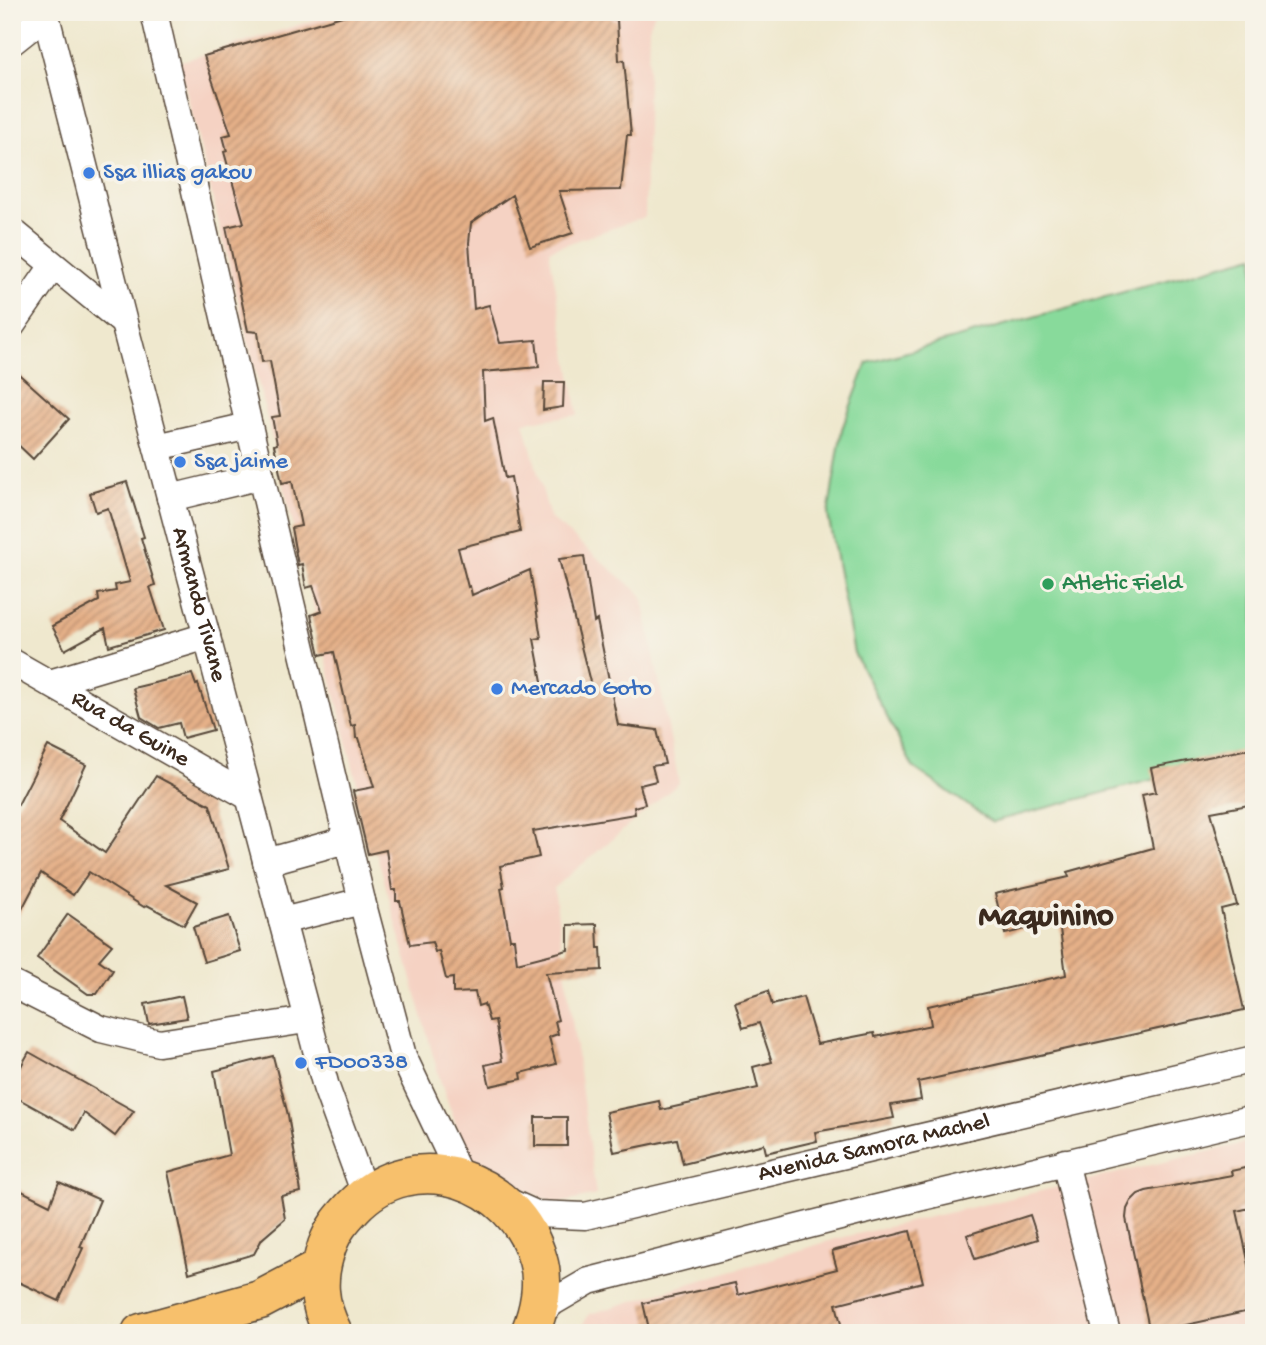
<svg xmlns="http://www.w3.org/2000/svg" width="1266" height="1345" viewBox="0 0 1266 1345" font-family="'Gochi Hand',sans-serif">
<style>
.built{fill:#f5d2c3}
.pitch{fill:#88da9b;stroke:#62825c;stroke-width:2}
.building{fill:url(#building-hatch)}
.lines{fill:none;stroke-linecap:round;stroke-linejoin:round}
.minor-casing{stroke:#564638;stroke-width:29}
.highway-casing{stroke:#564638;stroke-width:41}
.minor{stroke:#fff;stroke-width:26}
.highway{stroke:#f7c06c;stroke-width:38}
.shop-dot{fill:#3f7fe0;stroke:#f7f3e8;stroke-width:2.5}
.leisure-dot{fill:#2e9e5b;stroke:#f7f3e8;stroke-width:2.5}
.labels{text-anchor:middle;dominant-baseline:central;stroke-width:7;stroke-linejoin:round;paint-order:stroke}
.shop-label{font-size:24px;fill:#366cbe;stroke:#f7f3e8;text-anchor:start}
.leisure-label{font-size:24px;fill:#27864d;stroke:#f7f3e8;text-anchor:start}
.street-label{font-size:24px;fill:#3b2a1e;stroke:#f7f3e8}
.district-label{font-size:32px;font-weight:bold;fill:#3b2a1e;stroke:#f7f3e8}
</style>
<defs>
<pattern id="building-hatch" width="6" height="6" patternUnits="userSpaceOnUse" patternTransform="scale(1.75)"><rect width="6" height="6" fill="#e5b088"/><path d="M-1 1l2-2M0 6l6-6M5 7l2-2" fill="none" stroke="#bb8f6f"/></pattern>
</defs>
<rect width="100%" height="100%" fill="#f7f3e8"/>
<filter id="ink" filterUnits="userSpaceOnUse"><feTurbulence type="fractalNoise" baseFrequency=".0143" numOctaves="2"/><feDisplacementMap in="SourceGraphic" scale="14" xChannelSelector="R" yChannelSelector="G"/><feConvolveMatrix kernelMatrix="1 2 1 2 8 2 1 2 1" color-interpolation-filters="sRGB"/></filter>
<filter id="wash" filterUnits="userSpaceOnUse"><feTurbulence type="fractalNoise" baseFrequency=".00686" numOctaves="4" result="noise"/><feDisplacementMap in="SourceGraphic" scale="28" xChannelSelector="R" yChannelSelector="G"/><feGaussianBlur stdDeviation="1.57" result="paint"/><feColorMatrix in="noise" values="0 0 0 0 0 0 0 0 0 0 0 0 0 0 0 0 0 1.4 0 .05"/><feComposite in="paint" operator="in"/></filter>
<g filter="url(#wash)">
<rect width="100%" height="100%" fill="#efe8ce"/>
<!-- built -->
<g class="built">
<polygon points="340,12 655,12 649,28 645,217 549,250 578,415 524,422 550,518 642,595 679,783 554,888 596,1195 556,1204 471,1167 440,1080 357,783 179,62"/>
<polygon points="1254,1141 1254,1333 576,1333 590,1314 836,1239"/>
</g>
<!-- pitch -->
<polygon class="pitch" points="1254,256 1254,753 992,822 913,767 854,653 828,515 842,429 867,363"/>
<g id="blocks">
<!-- building -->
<g class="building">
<polygon points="356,12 611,12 612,20 617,19 619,61 624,60 631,135 627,135 621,190 559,191 573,233 530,247 512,195 471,223 469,243 474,309 489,305 500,343 536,340 539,367 483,372 485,421 493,418 505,478 511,477 520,532 458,548 468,587 470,586 472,595 530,570 541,638 534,639 544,692 550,691 551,695 591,686 559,559 584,556 594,622 597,620 618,725 657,730 665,764 652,766 656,781 640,785 645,804 634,807 635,814 533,831 539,857 500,866 504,887 501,888 510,939 514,939 517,963 568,950 568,925 597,924 598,948 601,948 602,970 546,973 558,1020 555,1021 558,1034 549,1037 556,1064 521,1073 522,1079 490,1086 485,1065 502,1061 495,1020 489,1021 484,1004 478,1006 475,992 453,993 453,978 446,979 439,951 435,952 432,942 410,945 400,901 396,901 396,890 392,890 386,850 368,854 353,791 374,787 359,738 356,738 355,725 351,726 334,652 320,655 311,615 322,611 313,586 306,588 302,564 298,565 295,549 291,528 301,526 292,481 282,483 274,445 277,444 272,417 280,416 270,361 262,362 258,332 248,331 226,227 244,223 224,152 227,151 223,136 231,134 204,56"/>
<polygon points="12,368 69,419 33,459 12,439"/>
<polygon points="544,382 564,382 563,407 543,410"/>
<polygon points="127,482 144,537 141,538 155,585 150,587 164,630 109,646 105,628 65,650 52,626 99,601 98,594 116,591 115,585 130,582 108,508 96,512 90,493"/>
<polygon points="192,674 196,685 198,684 213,730 183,738 179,723 159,728 141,717 133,688"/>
<polygon points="48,746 86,765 59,821 105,853 156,776 210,805 229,869 166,885 197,902 184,925 147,905 144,907 89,872 73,895 41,873 12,928 12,802 18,805"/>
<polygon points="1254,748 1254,804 1211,812 1237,905 1221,909 1244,1010 918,1082 921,1100 891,1105 894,1118 815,1132 817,1141 766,1153 764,1144 683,1164 677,1139 614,1152 606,1112 659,1101 661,1110 758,1088 753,1067 772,1062 759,1023 743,1028 735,1002 768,991 772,1005 803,997 817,1044 874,1033 875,1037 931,1025 928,1006 1066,975 1059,921 1005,934 995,894 1069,877 1067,872 1153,848 1142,795 1156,792 1151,768"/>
<polygon points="68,914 112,945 99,960 113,970 97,994 88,994 37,958"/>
<polygon points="229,916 240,951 204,962 193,927"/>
<polygon points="182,996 187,1018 149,1024 145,1004"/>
<polygon points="29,1052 134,1111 115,1136 84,1113 75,1130 12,1095 12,1082"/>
<polygon points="273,1056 288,1115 301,1192 281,1196 285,1219 262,1239 254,1254 189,1273 168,1172 229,1155 214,1071"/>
<rect x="535" y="1117" width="32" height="29"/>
<polygon points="1254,1166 1254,1207 1237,1211 1254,1287 1254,1310 1150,1333 1126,1218 1127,1209 1131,1201 1138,1194 1146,1191 1232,1175 1231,1171"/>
<polygon points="59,1182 100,1200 80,1247 83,1248 59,1301 12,1279 12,1186 50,1205"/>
<polygon points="1030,1215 1038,1239 975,1259 967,1235"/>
<polygon points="910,1231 923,1282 836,1304 842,1328 823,1333 650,1333 643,1303 735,1283 738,1295 837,1269 832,1251"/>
</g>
</g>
</g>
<g filter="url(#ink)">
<use href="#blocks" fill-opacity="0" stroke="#564638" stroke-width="2"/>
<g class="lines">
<defs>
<g id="minor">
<path id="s1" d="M45,12L124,323L282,921L326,1087L365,1194"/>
<polyline points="154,12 249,426 362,901 403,1056 461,1178"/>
<polyline points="12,42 46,15"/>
<polyline points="12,231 124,323"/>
<polyline points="12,325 53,266"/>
<polyline points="157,447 249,426"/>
<polyline points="170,498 261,476"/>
<path id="s2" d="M12,662L249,797"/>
<polyline points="50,683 207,636"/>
<polyline points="266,862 346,840"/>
<polyline points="282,921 362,901"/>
<polyline points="12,984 101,1029 159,1043 306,1020"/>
<polyline points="1065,1162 1107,1333"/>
<path id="s3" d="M505,1200L536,1214L585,1216L1254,1059"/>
<polyline points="537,1316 553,1302 589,1281 860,1212 1254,1118"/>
</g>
<g id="highway">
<polyline points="141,1333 260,1300 319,1269"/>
<path d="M333,1333C317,1302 316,1278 327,1246C334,1228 340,1221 353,1207C413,1143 516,1179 538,1260C545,1283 539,1311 530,1333"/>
</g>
</defs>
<!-- minor casing -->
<use href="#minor" class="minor-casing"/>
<!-- highway casing -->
<use href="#highway" class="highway-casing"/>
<!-- minor -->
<use href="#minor" class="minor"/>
<!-- highway -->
<use href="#highway" class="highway"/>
</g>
</g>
<!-- markers -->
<g class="shop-dot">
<circle cx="89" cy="173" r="7"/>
<circle cx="180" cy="462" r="7"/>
<circle cx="497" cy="689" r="7"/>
<circle cx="301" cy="1063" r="7"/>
</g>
<circle class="leisure-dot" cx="1048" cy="584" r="7"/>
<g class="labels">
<!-- shop labels -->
<g class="shop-label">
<text x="103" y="173">Ssa illias gakou</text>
<text x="194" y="462">Ssa jaime</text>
<text x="511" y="689">Mercado Goto</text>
<text x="315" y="1063">FD00338</text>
</g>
<!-- leisure labels -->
<g class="leisure-label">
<text x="1062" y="584">Atletic Field</text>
</g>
<!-- street labels -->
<g class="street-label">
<text stroke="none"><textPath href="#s1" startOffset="612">Armando Tivane</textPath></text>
<text stroke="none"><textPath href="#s2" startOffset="136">Rua da Guine</textPath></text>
<text stroke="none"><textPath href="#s3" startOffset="380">Avenida Samora Machel</textPath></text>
</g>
<!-- district labels -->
<g class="district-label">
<text x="1046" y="918">Maquinino</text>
</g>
</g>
<!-- margin -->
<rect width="1266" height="1345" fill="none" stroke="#f7f3e8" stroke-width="42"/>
</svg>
